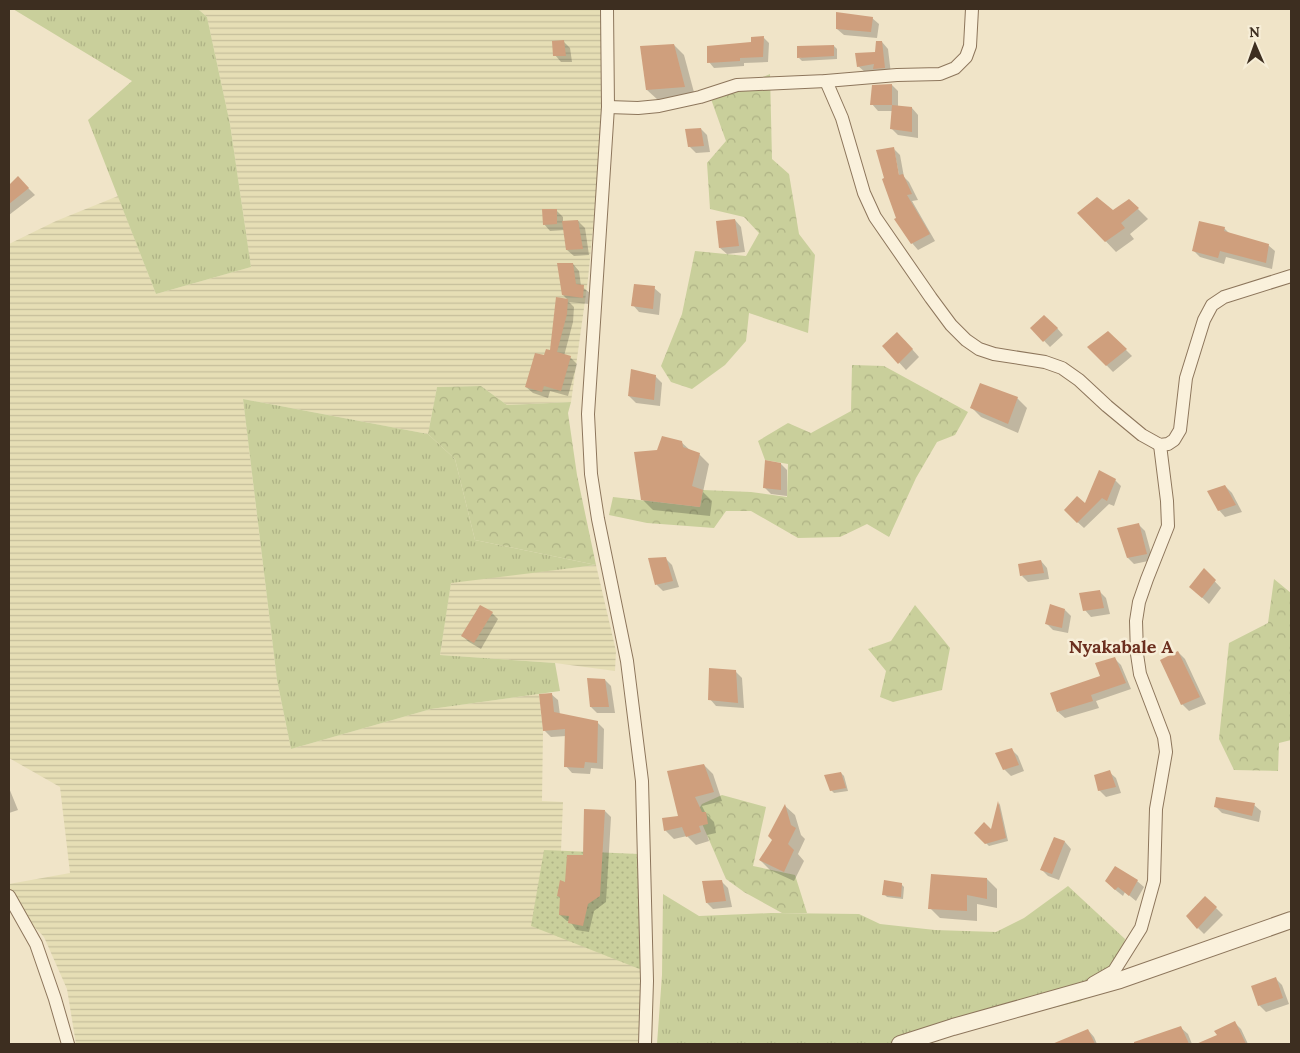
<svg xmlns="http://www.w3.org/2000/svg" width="1300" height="1053" viewBox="0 0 1300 1053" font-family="Lora,serif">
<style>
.farmland{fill:url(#farmland-rules)}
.grass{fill:url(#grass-tufts)}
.forest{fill:url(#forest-crowns)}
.park{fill:url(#park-dots)}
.shadow{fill:#0003}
.building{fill:#cf9f7d}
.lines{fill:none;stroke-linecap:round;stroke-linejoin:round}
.minor-casing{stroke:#8d765c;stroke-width:14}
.tertiary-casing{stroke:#8d765c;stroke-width:18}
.minor{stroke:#faf1dc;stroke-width:12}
.tertiary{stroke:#faf1dc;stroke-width:16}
.labels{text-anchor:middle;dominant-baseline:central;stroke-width:5;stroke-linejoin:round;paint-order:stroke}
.quarter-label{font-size:18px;font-weight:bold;fill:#6b2e1e;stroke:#f7eed8}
</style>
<defs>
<pattern id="farmland-rules" width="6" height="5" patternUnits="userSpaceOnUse" patternTransform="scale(1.25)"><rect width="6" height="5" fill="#e6deb5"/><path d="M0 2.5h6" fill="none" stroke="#c6bf9b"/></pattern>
<pattern id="grass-tufts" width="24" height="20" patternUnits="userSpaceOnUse" patternTransform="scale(1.25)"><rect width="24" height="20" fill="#c9cf9b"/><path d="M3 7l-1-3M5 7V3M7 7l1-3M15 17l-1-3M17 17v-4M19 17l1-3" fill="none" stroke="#aeb285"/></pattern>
<pattern id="forest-crowns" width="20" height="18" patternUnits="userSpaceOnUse" patternTransform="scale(1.25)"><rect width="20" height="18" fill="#c9cf9b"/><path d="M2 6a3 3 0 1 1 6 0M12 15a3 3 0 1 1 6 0" fill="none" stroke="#aeb285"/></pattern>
<pattern id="park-dots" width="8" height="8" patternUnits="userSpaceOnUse" patternTransform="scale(1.25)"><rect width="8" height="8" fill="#c9cf9b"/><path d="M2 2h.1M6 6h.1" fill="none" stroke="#aeb285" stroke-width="1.8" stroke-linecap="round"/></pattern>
</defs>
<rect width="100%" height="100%" fill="#f0e4c8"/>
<!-- farmland -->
<g class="farmland">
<polygon points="198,9 602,9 606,96 588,279 571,402 507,405 481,386 437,387 428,434 243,399 277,680 291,749 431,709 539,694 543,731 542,801 563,802 561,851 544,851 642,970 640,1044 76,1044 67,989 44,937 9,900 9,884 70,873 60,787 9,758 9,244 56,221 118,196 156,294 251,267 230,124 207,17"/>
<polygon points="596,565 616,651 615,671 555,663 440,655 451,582"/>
</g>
<!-- grass -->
<g class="grass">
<polygon points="13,9 198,9 207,17 230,124 251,267 156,294 88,120 132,81"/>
<polygon points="243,399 428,434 455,459 475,540 596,565 451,583 440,655 555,663 560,691 431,709 291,749 277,680"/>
<polygon points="1068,886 1125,939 1120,963 1081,1001 1002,1020 912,1044 657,1044 662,975 663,894 699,916 771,913 859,914 880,924 935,930 996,932 1024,918"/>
</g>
<!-- forest -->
<g class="forest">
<polygon points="770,74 772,159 789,174 799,234 815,255 808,333 749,313 746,341 725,365 692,389 671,382 661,366 682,314 695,251 746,256 759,233 744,217 710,209 707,163 726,141 711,99"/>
<polygon points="852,365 884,366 968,412 955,435 937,442 916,478 889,537 867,524 840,537 798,538 751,511 726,511 714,528 647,523 609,515 613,497 700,507 703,490 751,492 787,497 788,464 765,460 758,441 788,423 811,433 851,411"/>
<polygon points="481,386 507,405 571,402 568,413 577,475 596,565 475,540 455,459 428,434 437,387"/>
<polygon points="1274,579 1291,593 1291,740 1279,743 1278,771 1234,770 1219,739 1229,643 1268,623"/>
<polygon points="915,605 950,648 942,690 893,702 880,697 886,671 868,649 891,641"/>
<polygon points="722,795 766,807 753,866 795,875 807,913 782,913 744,892 726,879 697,812 702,804"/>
</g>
<!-- park -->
<polygon class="park" points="544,850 639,854 642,970 531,926"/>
<!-- shadow -->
<g class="shadow">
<polygon points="872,18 879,24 877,38 844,35 837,29"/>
<polygon points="764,38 769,43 768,62 744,63 744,66 714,68 709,62"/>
<polygon points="563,41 570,48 572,62 561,62 555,55"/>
<polygon points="882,42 888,49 891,74 865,72 858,66 876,53"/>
<polygon points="674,45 684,55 695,96 658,100 647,90"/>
<polygon points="834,46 837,49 837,59 802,61 799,58"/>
<polygon points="892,85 898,91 898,107 912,108 918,115 918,138 898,135 892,129 893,111 878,111 872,104"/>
<polygon points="701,129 707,135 710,152 696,153 689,146"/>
<polygon points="894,149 900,155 904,177 909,182 918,200 912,201 935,241 918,250 912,243"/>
<polygon points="18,178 35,195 9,215 9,186"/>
<polygon points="1129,200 1148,219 1130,234 1134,239 1116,252 1079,213 1113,212"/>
<polygon points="556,210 563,217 563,222 578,221 585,228 589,255 574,256 567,250 565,230 550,231 544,224"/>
<polygon points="735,220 741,227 745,252 727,254 720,248"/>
<polygon points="1224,228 1231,235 1268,245 1275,251 1272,269 1226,257 1224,264 1200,257 1193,250"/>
<polygon points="573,264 579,271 581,286 590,293 589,304 569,302 574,307 573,322 564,356 570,357 577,364 568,396 550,391 548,398 533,393 526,387 545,357 551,352 557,299 568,300 563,295"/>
<polygon points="654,288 661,294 659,315 639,312 633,305"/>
<polygon points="1032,328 1057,328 1063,335 1050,347"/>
<polygon points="1108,332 1132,356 1113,372 1089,347"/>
<polygon points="904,340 919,357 906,370 884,346"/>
<polygon points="655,376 662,383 660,406 636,403 629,396"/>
<polygon points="1017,398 1027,408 1018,433 981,417 971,407"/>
<polygon points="681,442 691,451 699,454 709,464 703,492 712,501 710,516 653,510 643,500 658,451"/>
<polygon points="781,464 787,470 787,496 771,494 764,487"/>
<polygon points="1115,480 1121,486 1114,506 1109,504 1084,528 1072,517"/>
<polygon points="1225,486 1232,493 1242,512 1225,517 1219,510"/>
<polygon points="1138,524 1145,531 1153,560 1134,564 1128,558"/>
<polygon points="665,558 672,565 679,587 663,591 657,585 649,559"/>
<polygon points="1041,561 1047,568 1049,579 1028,582 1022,576"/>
<polygon points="1204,570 1221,588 1209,604 1191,587"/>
<polygon points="1099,591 1106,598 1110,614 1091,617 1085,610"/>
<polygon points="1065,610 1071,616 1068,633 1053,630 1046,623"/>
<polygon points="492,613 498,619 481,649 469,642 462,636"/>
<polygon points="1178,652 1185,659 1206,704 1189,711 1182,704"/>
<polygon points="1115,659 1121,665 1131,689 1096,701 1099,708 1065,718 1058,712 1102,677"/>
<polygon points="735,671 742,678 744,708 716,706 710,699"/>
<polygon points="605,680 611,686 615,713 597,713 591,707"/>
<polygon points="551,694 558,700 560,715 597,722 604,729 603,769 591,768 590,774 572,773 566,766 566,736 551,737 544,730"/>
<polygon points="1012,750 1018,756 1024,771 1011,776 1004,769"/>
<polygon points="704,765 713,774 722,801 702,806 706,814 714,822 716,833 707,835 709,841 696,845 687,836 674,839 665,830 679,817"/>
<polygon points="1109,772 1116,778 1121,793 1106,797 1099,790"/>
<polygon points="841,773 844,776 848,791 834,793 831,790"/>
<polygon points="9,788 18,810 9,813"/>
<polygon points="999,803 1000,805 1008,841 989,846 976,833 992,831"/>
<polygon points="1254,805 1261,811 1259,822 1222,813 1216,807"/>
<polygon points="785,806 795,815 801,835 805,839 798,854 804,861 794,881 770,870 760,860 773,840"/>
<polygon points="605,811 611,817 606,902 594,911 589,932 576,930 570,921 567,921 560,915 561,899 558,896 584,857"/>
<polygon points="1055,839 1065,842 1071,849 1059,880 1048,876 1042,870"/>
<polygon points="987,879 997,889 997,908 977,904 977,921 940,918 930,908"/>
<polygon points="1137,881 1144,887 1136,901 1125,892 1123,896 1113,888"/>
<polygon points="722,882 728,888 732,907 713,909 707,903"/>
<polygon points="901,884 904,887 903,899 887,897 884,894"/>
<polygon points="1205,897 1223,915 1204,934 1198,928"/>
<polygon points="1276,979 1282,985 1289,1004 1266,1012 1259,1005"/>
<polygon points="1235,1023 1241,1029 1248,1044 1205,1044 1204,1042 1218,1036"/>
<polygon points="1181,1028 1188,1034 1192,1044 1157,1044 1154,1036"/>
<polygon points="1088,1030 1094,1037 1097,1044 1075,1044 1071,1037"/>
</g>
<!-- building -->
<g class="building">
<polygon points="836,12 873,17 871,32 836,29"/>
<polygon points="764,36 763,57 740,58 740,61 707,63 707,46 751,42 751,37"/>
<polygon points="564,40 566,56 553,56 552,41"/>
<polygon points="876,41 882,41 885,68 873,69 874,64 857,67 855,53 875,52"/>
<polygon points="674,44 685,87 646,90 640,46"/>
<polygon points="834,45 834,56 797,58 797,46"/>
<polygon points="892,84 892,105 870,105 872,85"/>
<polygon points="892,105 912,107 912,132 890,129"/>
<polygon points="701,128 704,146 688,147 685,129"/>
<polygon points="894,147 899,175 903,174 912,194 907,195 930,234 911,244 894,219 896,218 882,179 884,178 876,150"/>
<polygon points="18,176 29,188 9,204 9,185"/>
<polygon points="1097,197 1113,210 1129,199 1139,208 1121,223 1125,228 1105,242 1077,213"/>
<polygon points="542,209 557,209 557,224 543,225"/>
<polygon points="735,219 739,246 719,248 716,221"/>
<polygon points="578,220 583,249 566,250 562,221"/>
<polygon points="1199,221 1225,227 1224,231 1269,244 1266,263 1220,251 1218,258 1192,251"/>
<polygon points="557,263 573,263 576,284 584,285 583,298 562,295"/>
<polygon points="634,284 655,286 653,309 631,306"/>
<polygon points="556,297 568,299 567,314 557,352 554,351 571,356 561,391 544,386 542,392 525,387 535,353 544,355 546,349 550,350"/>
<polygon points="1044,315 1058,328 1043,342 1030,328"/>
<polygon points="1108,331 1127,349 1106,366 1087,347"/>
<polygon points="897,332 913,349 898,364 882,346"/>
<polygon points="631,369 656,375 654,400 628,396"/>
<polygon points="980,383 1018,397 1008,424 970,408"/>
<polygon points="662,436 682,441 683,447 700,453 692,486 703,490 700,507 641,500 634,452 657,450"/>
<polygon points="765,460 781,463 781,490 763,488"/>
<polygon points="1099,470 1116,479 1107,501 1102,498 1077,523 1064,510 1077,496 1085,503"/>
<polygon points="1225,485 1236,505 1218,511 1207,491"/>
<polygon points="1139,523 1147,554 1127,558 1117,528"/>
<polygon points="666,557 673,581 655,585 648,558"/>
<polygon points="1041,560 1044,573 1020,576 1018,564"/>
<polygon points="1204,568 1216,580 1202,598 1189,587"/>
<polygon points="1100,590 1104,608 1083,611 1079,593"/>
<polygon points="1050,604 1065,609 1062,628 1045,624"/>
<polygon points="480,605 493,612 474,643 461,636"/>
<polygon points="1178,651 1200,697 1181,705 1160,660"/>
<polygon points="1115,657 1126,683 1091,695 1093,701 1057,712 1050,693 1100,676 1095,663"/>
<polygon points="709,668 736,670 738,703 708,700"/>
<polygon points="587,678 605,679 609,707 590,707"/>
<polygon points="552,693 554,712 598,721 597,763 585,762 584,768 564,767 565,729 543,731 539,694"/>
<polygon points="1012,748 1019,765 1003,770 995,753"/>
<polygon points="704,764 714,792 695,797 702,812 706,812 708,824 699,826 701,832 686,837 682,827 664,831 662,818 678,816 667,771"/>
<polygon points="1110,770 1116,787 1098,791 1094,775"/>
<polygon points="841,772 846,788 830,791 824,775"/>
<polygon points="1216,797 1255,803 1252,816 1214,807"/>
<polygon points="998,801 1006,838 985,844 974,833 984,822 991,829"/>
<polygon points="785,804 791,825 796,828 788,844 794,850 784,872 759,860 772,840 768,836"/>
<polygon points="584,809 605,810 600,896 588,904 583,926 568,923 569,916 559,915 560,897 557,896 560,880 565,882 567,855 583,855"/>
<polygon points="1054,837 1065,841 1052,874 1040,870"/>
<polygon points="1115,866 1138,880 1129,896 1118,887 1115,890 1105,881"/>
<polygon points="931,874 987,878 987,899 967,895 967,911 928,909"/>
<polygon points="722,880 726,901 706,903 702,881"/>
<polygon points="884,880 902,883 901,897 882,895"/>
<polygon points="1205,896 1217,907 1197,929 1186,916"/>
<polygon points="1276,977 1283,998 1258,1006 1251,986"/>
<polygon points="1235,1021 1246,1044 1196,1044 1217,1035 1214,1031"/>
<polygon points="1181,1026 1189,1044 1134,1044 1134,1042"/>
<polygon points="1088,1029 1095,1044 1052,1044"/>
</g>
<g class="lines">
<defs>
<g id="minor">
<polyline points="607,9 608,107 588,414 591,474 598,519 627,661 642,781 647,981 645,1044"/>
<polyline points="826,81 842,118 864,193 875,217 931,298 951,325 966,340 979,349 994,354 1045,362 1062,368 1079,380 1107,406 1142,435 1160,445 1168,444 1174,440 1180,430 1186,378 1204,320 1212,305 1224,297 1291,276"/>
<polyline points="608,107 638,108 659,106 700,97 737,85 826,81 897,75 940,74 955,68 966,57 970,46 972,9"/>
<polyline points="9,896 36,944 55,999 68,1044"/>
<polyline points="1093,983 1114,971 1141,928 1154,881 1156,809 1166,752 1164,737 1140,674 1137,654 1136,621 1139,602 1147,579 1168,526 1167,501 1160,445"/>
</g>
<polyline id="tertiary" points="900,1044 953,1027 1120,980 1291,920"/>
</defs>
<!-- minor casing -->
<use href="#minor" class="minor-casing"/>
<!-- tertiary casing -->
<use href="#tertiary" class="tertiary-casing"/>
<!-- minor -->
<use href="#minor" class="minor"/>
<!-- tertiary -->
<use href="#tertiary" class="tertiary"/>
</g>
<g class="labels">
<!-- quarter labels -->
<g class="quarter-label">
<text x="1121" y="646">Nyakabale A</text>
</g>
</g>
<!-- border -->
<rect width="1300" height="1053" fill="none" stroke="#3d2e20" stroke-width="20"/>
<!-- north arrow -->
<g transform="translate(1255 45) rotate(358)" stroke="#f7eed8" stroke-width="4" paint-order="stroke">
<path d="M0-4L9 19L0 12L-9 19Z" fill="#3d2e20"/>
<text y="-8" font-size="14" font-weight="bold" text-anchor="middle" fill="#3d2e20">N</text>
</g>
</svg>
